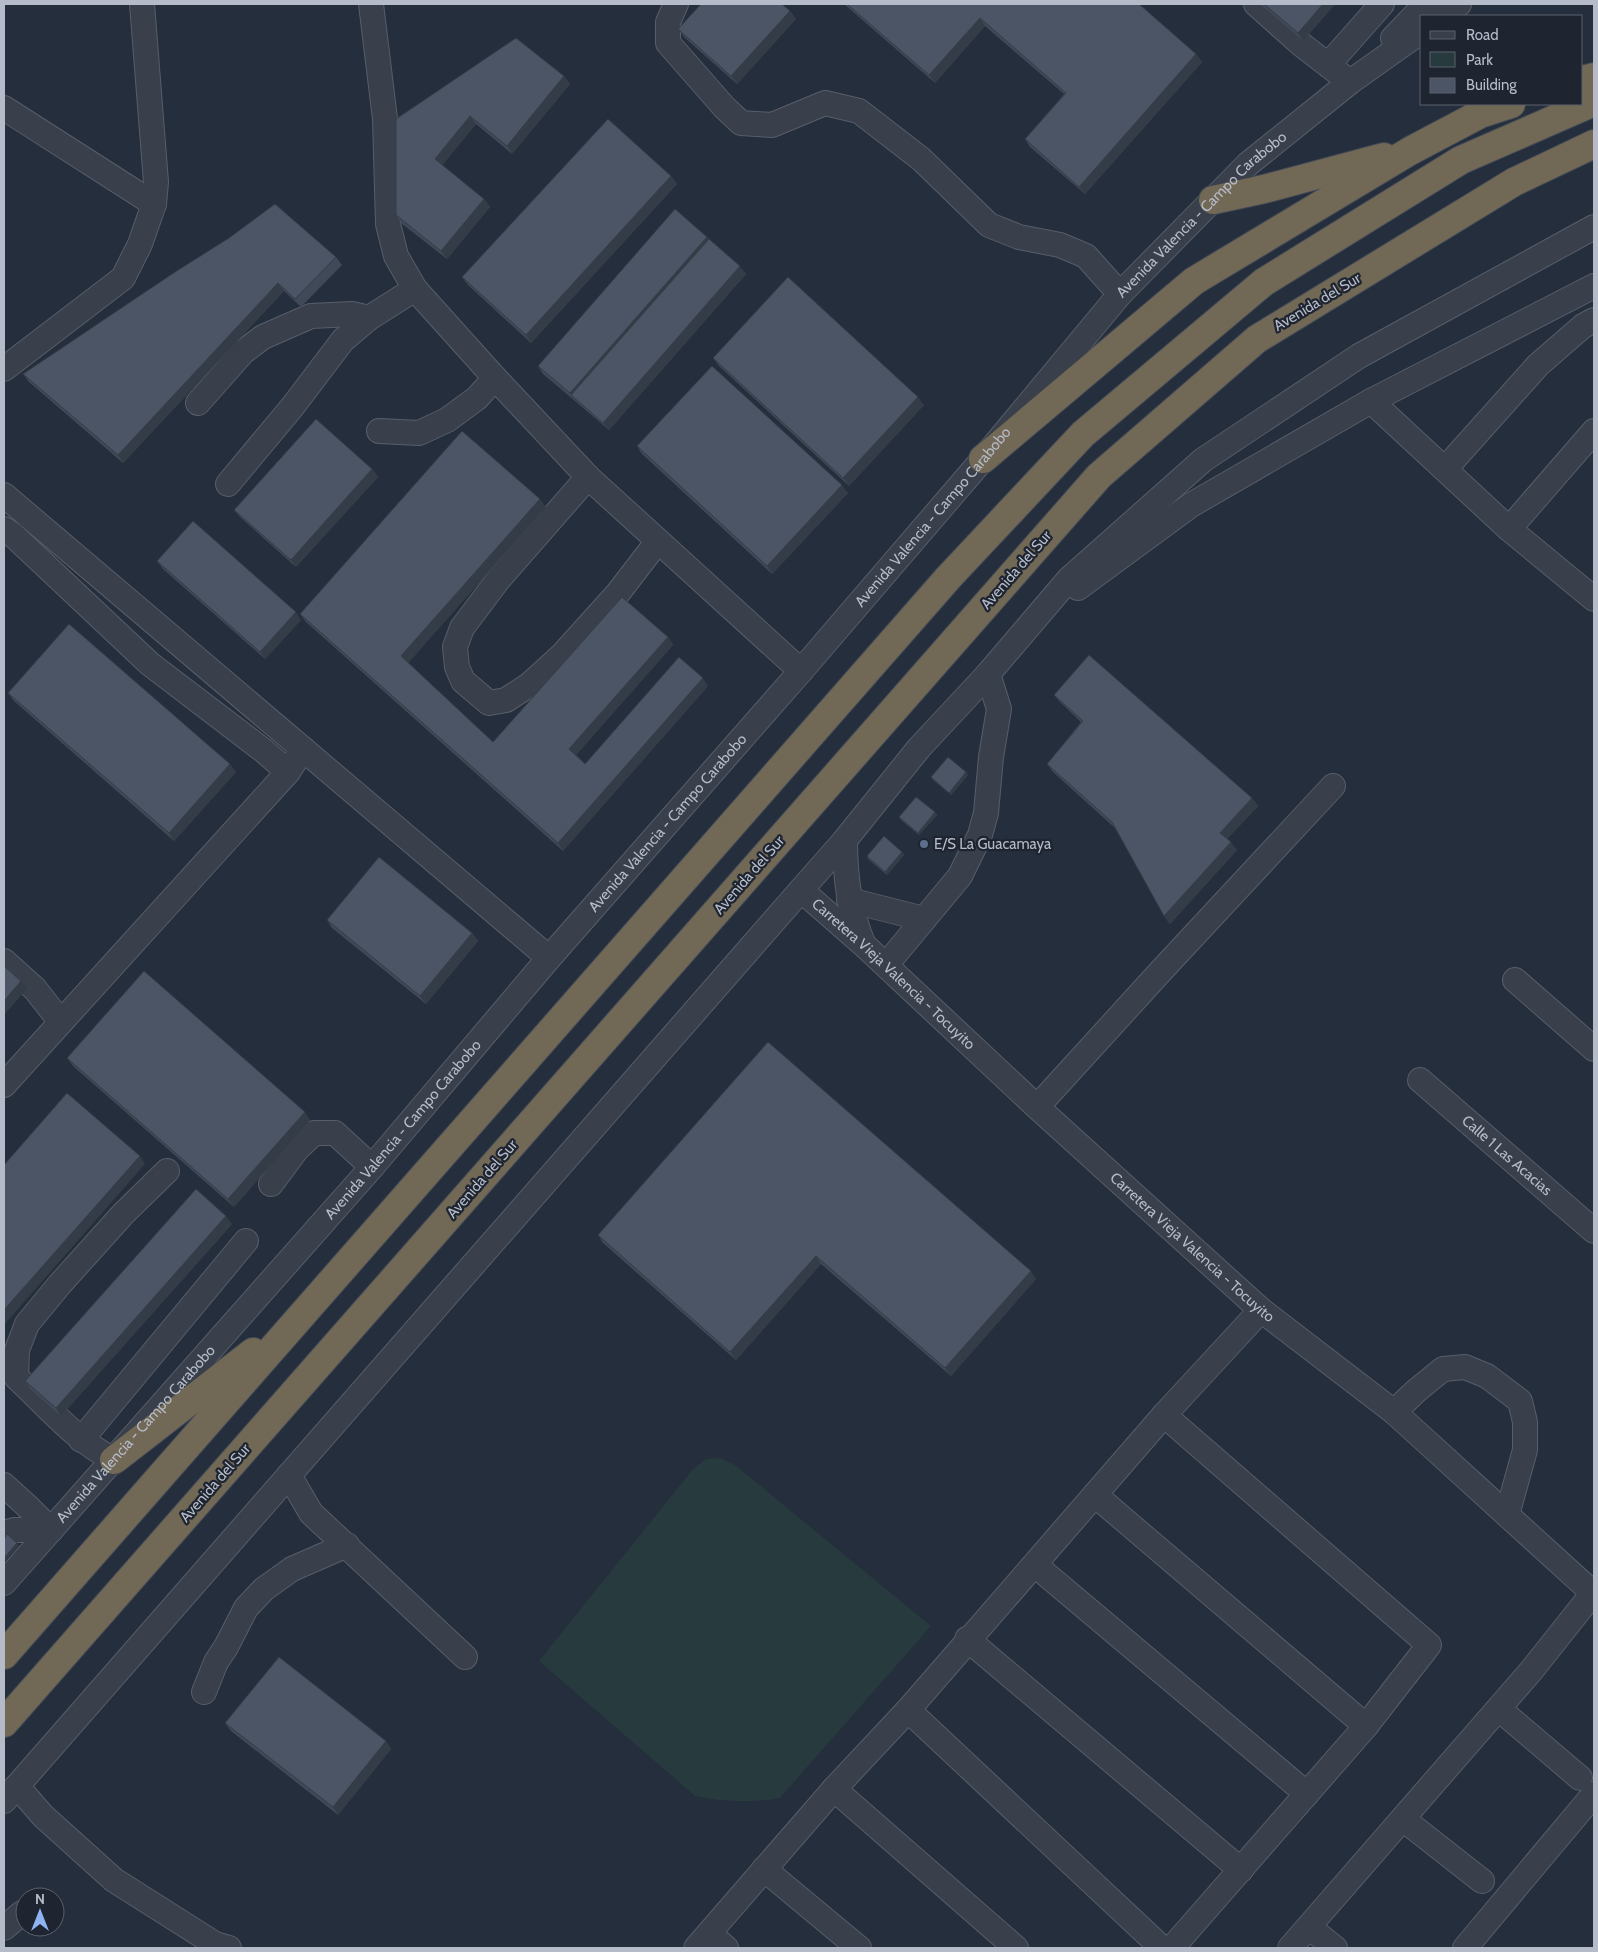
<svg xmlns="http://www.w3.org/2000/svg" width="1598" height="1952" viewBox="0 0 1598 1952" font-family="Cabin,sans-serif">
<style>
.green{fill:#273a3d}
.lines{fill:none;stroke-linecap:round;stroke-linejoin:round}
.minor-casing{stroke:#575e6a;stroke-width:26}
.highway-casing{stroke:#444b57;stroke-width:30}
.minor{stroke:#39404c;stroke-width:24}
.highway{stroke:#726856;stroke-width:28}
.wall{fill:#404957}
.shaded-wall{fill:#343c47}
.building{fill:#4b5565;stroke:#343c47}
.service-dot{fill:#5c6f8a;stroke:#1e2531;stroke-width:2}
.labels{text-anchor:middle;dominant-baseline:central;stroke-width:4.5;stroke-linejoin:round;paint-order:stroke}
.street-label{font-size:15px;fill:#b5bbc8;stroke:#1e2531}
.poi-label{font-size:15px;fill:#b5bbc8;stroke:#1e2531;text-anchor:start}
</style>
<rect width="100%" height="100%" fill="#252e3c"/>
<!-- green -->
<path class="green" d="M720,1458L735,1465L931,1626L780,1798C752,1803 723,1802 695,1796L539,1661L693,1469L706,1459Z"/>
<g class="lines">
<defs>
<g id="minor">
<polyline points="371,4 385,119 388,224 396,256 415,289 495,378 588,477 801,671"/>
<polyline points="676,4 668,22 668,43 724,107 741,123 772,125 825,103 859,111 921,159 989,225 1019,237 1060,245 1086,256 1120,294"/>
<polyline points="1256,4 1302,45 1350,82"/>
<polyline points="1442,16 1459,4"/>
<polyline points="1393,38 1426,4"/>
<polyline points="1328,65 1382,4"/>
<polyline points="4,108 154,204"/>
<polyline points="4,369 123,278 140,244 154,204 156,182 142,4"/>
<polyline points="1371,401 1509,529 1594,599"/>
<polyline points="198,403 243,352 263,337 311,316 352,314 369,318"/>
<polyline points="379,431 419,433 447,420 477,398 495,378"/>
<polyline points="1445,469 1538,365 1583,326 1594,320"/>
<polyline points="588,477 498,580 462,628 455,647 457,667 463,681 489,703 506,700 529,685 563,654 618,593 658,541"/>
<polyline points="228,484 293,406 343,340 369,318 415,289"/>
<polyline points="4,495 549,958"/>
<polyline points="4,529 13,535 150,664 264,751 288,772"/>
<polyline points="1509,529 1594,431"/>
<polyline points="1078,588 1191,505 1371,401 1594,286"/>
<path d="M845,840C845,877 849,910 863,943"/>
<path id="s1" d="M801,890L865,946L1037,1107L1261,1310L1394,1412L1594,1594"/>
<polyline points="849,900 924,919"/>
<polyline points="4,961 35,989 60,1021"/>
<polyline points="886,965 960,876 980,835 986,813 991,757 999,709 988,674"/>
<polyline points="1515,980 1594,1049"/>
<path id="s2" d="M1420,1080L1594,1231"/>
<polyline points="4,1085 288,772 303,749"/>
<polyline points="1037,1107 1160,972 1333,786"/>
<polyline points="271,1184 297,1149 314,1133 335,1133 372,1167"/>
<polyline points="1394,1412 1416,1391 1443,1369 1465,1367 1487,1376 1520,1401 1525,1422 1525,1450 1507,1515"/>
<polyline points="1164,1415 1429,1645 1366,1726 1172,1948"/>
<polyline points="81,1440 246,1241"/>
<path d="M114,1460C76,1441 47,1406 16,1377L17,1350L27,1324L60,1284L123,1214L167,1171"/>
<polyline points="289,1475 311,1513 465,1657"/>
<polyline points="4,1485 27,1506 51,1530"/>
<polyline points="1095,1495 1366,1726"/>
<polyline points="4,1533 14,1530 51,1530"/>
<polyline points="1035,1565 1307,1794"/>
<path id="s3" d="M4,1583L372,1167L549,958L801,671L983,459L1120,294L1248,164L1350,82L1422,31"/>
<polyline points="967,1639 1241,1870"/>
<polyline points="204,1692 216,1662 226,1647 246,1608 264,1589 292,1569 347,1545"/>
<polyline points="1499,1709 1580,1778"/>
<polyline points="908,1710 1162,1948"/>
<polyline points="17,1786 43,1816 114,1880 215,1944 229,1948"/>
<polyline points="834,1789 1016,1948"/>
<polyline points="4,1801 801,890 845,840 919,748 988,674 1069,579 1203,460 1359,356 1594,227"/>
<polyline points="1403,1819 1482,1881"/>
<polyline points="764,1869 859,1948"/>
<polyline points="1309,1927 1335,1948"/>
<polyline points="4,1928 22,1913"/>
<polyline points="709,1933 726,1948"/>
<polyline points="696,1948 834,1789 908,1710 1164,1415 1261,1310"/>
<polyline points="1290,1948 1531,1671 1593,1593"/>
<polyline points="1465,1948 1594,1794"/>
</g>
<g id="highway">
<polyline points="1582,80 1594,77"/>
<polyline points="1213,200 1264,189 1384,157"/>
<polyline points="983,459 1194,281 1410,151 1480,114 1511,104"/>
<polyline points="114,1460 253,1352"/>
<polyline points="4,1655 948,578 1083,434 1264,282 1461,160 1594,102"/>
<polyline points="4,1723 1099,476 1257,339 1514,182 1594,144"/>
</g>
</defs>
<!-- minor casing -->
<use href="#minor" class="minor-casing"/>
<!-- highway casing -->
<use href="#highway" class="highway-casing"/>
<!-- minor -->
<use href="#minor" class="minor"/>
<!-- highway -->
<use href="#highway" class="highway"/>
</g>
<!-- wall -->
<g class="wall">
<polygon points="844,4 1139,4 1196,54 1202,62 1085,194 1030,147 1025,139 1064,94 985,26 935,83"/>
<polygon points="1260,4 1335,4 1303,41"/>
<polygon points="790,11 796,19 737,84 684,37 678,29"/>
<polygon points="564,76 570,84 512,154 476,124 442,165 484,199 490,207 447,259 401,223 396,215 396,119"/>
<polygon points="671,176 677,184 531,343 468,285 462,277"/>
<polygon points="707,237 746,274 609,430 575,401 543,374 538,366"/>
<polygon points="336,257 342,265 301,307 284,291 123,463 29,382 23,374"/>
<polygon points="713,358 924,405 849,486 719,366"/>
<polygon points="637,446 848,493 772,574 642,454"/>
<polygon points="372,469 378,477 296,567 240,517 234,510"/>
<polygon points="546,507 408,663 493,742 668,637 673,645 576,755 585,764 708,686 563,851 306,622 300,614"/>
<polygon points="157,561 301,620 265,659 163,569"/>
<polygon points="8,693 236,772 174,841 14,701"/>
<polygon points="1054,695 1252,798 1258,806 1227,839 1237,850 1170,924 1164,916 1115,828 1053,772 1047,764 1081,722 1060,702"/>
<polygon points="966,772 968,775 951,795 933,780 931,777"/>
<polygon points="935,812 937,815 919,835 901,820 899,817"/>
<polygon points="902,852 904,855 887,875 868,859 867,856"/>
<polygon points="327,920 472,933 478,941 426,1004 332,928"/>
<polygon points="768,1042 1036,1279 951,1376 821,1264 736,1360 603,1243 598,1235"/>
<polygon points="67,1058 310,1120 234,1207 73,1066"/>
<polygon points="232,1224 61,1416 30,1389 25,1381"/>
<polygon points="225,1723 386,1741 391,1749 338,1815 231,1731"/>
</g>
<!-- shaded-wall -->
<g class="shaded-wall">
<polygon points="1323,4 1335,4 1303,41 1298,33"/>
<polygon points="790,11 796,19 737,84 731,76"/>
<polygon points="980,18 985,26 935,83 929,75"/>
<polygon points="1196,54 1202,62 1085,194 1079,187"/>
<polygon points="564,76 570,84 512,154 507,146"/>
<polygon points="470,116 476,124 441,167 435,159"/>
<polygon points="671,176 677,184 531,343 526,335"/>
<polygon points="484,199 490,207 447,259 441,251"/>
<polygon points="707,237 712,245 571,395 575,401 570,393"/>
<polygon points="740,266 746,274 609,430 603,423"/>
<polygon points="278,283 284,291 123,463 118,455"/>
<polygon points="918,397 924,405 849,486 843,478"/>
<polygon points="372,469 378,477 296,567 291,560"/>
<polygon points="842,485 848,493 772,574 767,566"/>
<polygon points="540,499 546,507 407,664 401,656"/>
<polygon points="296,612 301,620 265,659 260,652"/>
<polygon points="668,637 673,645 574,757 569,749"/>
<polygon points="703,678 708,686 563,851 558,843"/>
<polygon points="230,764 236,772 174,841 169,833"/>
<polygon points="966,772 968,775 951,795 949,793"/>
<polygon points="1252,798 1258,806 1225,841 1220,833"/>
<polygon points="935,812 937,815 919,835 918,833"/>
<polygon points="1231,842 1237,850 1170,924 1164,916"/>
<polygon points="902,852 904,855 887,875 885,872"/>
<polygon points="472,933 478,941 426,1004 420,996"/>
<polygon points="21,981 27,989 4,1015 4,1001"/>
<polygon points="305,1112 310,1120 234,1207 228,1199"/>
<polygon points="140,1156 145,1164 4,1325 4,1310"/>
<polygon points="226,1216 232,1224 61,1416 56,1408"/>
<polygon points="816,1256 821,1264 736,1360 730,1352"/>
<polygon points="1031,1271 1036,1279 951,1376 945,1368"/>
<polygon points="17,1543 19,1546 4,1562 4,1558"/>
<polygon points="386,1741 391,1749 338,1815 333,1807"/>
</g>
<!-- building -->
<g class="building">
<polygon points="701,4 782,4 790,11 731,76 678,29"/>
<polygon points="847,4 1139,4 1196,54 1079,187 1025,139 1066,93 980,18 929,75"/>
<polygon points="1264,4 1323,4 1298,33"/>
<polygon points="516,38 564,76 507,146 470,116 435,159 484,199 441,251 396,215 396,119"/>
<polygon points="608,119 671,176 526,335 462,277"/>
<polygon points="275,204 336,257 295,299 278,283 118,455 23,374 175,272 229,238"/>
<polygon points="675,209 707,237 570,393 538,366"/>
<polygon points="709,239 740,266 603,423 571,395"/>
<polygon points="788,277 918,397 843,478 713,358"/>
<polygon points="712,366 842,485 767,566 637,446"/>
<polygon points="316,419 372,469 291,560 234,510"/>
<polygon points="462,431 540,499 401,656 493,742 622,597 668,637 569,749 585,764 679,657 703,678 558,843 300,614"/>
<polygon points="193,521 296,612 260,652 157,561"/>
<polygon points="69,624 230,764 169,833 8,693"/>
<polygon points="1089,655 1252,798 1220,833 1231,842 1164,916 1112,822 1047,764 1083,721 1054,695"/>
<polygon points="948,757 966,772 949,793 931,777"/>
<polygon points="916,797 935,812 918,833 899,817"/>
<polygon points="884,836 902,852 885,872 867,856"/>
<polygon points="379,857 472,933 420,996 327,920"/>
<polygon points="4,966 21,981 4,1001"/>
<polygon points="144,971 305,1112 228,1199 67,1058"/>
<polygon points="768,1042 1031,1271 945,1368 816,1256 730,1352 598,1235"/>
<polygon points="67,1093 140,1156 4,1310 4,1165"/>
<polygon points="196,1189 226,1216 56,1408 25,1381"/>
<polygon points="7,1534 17,1543 4,1558 4,1539"/>
<polygon points="279,1657 386,1741 333,1807 225,1723"/>
</g>
<!-- markers -->
<circle class="service-dot" cx="924" cy="844" r="5"/>
<g class="labels">
<!-- street labels -->
<g class="street-label">
<text stroke="none"><textPath href="#s3" startOffset="1819">Avenida Valencia - Campo Carabobo</textPath></text>
<text transform="translate(1317 302) rotate(-31)">Avenida del Sur</text>
<text stroke="none"><textPath href="#s3" startOffset="1414">Avenida Valencia - Campo Carabobo</textPath></text>
<text transform="translate(1016 570) rotate(-49)">Avenida del Sur</text>
<text stroke="none"><textPath href="#s3" startOffset="1009">Avenida Valencia - Campo Carabobo</textPath></text>
<text transform="translate(749 875) rotate(-49)">Avenida del Sur</text>
<text stroke="none"><textPath href="#s1" startOffset="125">Carretera Vieja Valencia - Tocuyito</textPath></text>
<text stroke="none"><textPath href="#s3" startOffset="604">Avenida Valencia - Campo Carabobo</textPath></text>
<text stroke="none"><textPath href="#s2" startOffset="115">Calle 1 Las Acacias</textPath></text>
<text transform="translate(482 1179) rotate(-49)">Avenida del Sur</text>
<text stroke="none"><textPath href="#s1" startOffset="530">Carretera Vieja Valencia - Tocuyito</textPath></text>
<text stroke="none"><textPath href="#s3" startOffset="199">Avenida Valencia - Campo Carabobo</textPath></text>
<text transform="translate(215 1483) rotate(-49)">Avenida del Sur</text>
</g>
<!-- poi labels -->
<g class="poi-label">
<text x="934" y="844">E/S La Guacamaya</text>
</g>
</g>
<!-- border -->
<rect width="1598" height="1952" fill="none" stroke="#b5bbc8" stroke-width="10"/>
<!-- legend -->
<rect x="1420" y="15" width="162" height="90" fill="#1e2531" stroke="#5a616d"/>
<rect x="1430" y="31" width="25" height="8" fill="#39404c" stroke="#5a616d"/>
<text x="1466" y="40" font-size="15" fill="#b5bbc8">Road</text>
<rect x="1430" y="52" width="25" height="15" fill="#273a3d" stroke="#5a616d"/>
<text x="1466" y="65" font-size="15" fill="#b5bbc8">Park</text>
<rect x="1430" y="78" width="25" height="15" fill="#4b5565" stroke="#5a616d"/>
<text x="1466" y="90" font-size="15" fill="#b5bbc8">Building</text>
<!-- north arrow -->
<g transform="translate(40 1912)"><circle r="24" fill="#1e2531" stroke="#5a616d"/>
<path d="M0-4L9 19L0 12L-9 19Z" fill="#8fb3f2"/>
<text y="-8" font-size="14" font-weight="bold" text-anchor="middle" fill="#b5bbc8">N</text>
</g>
</svg>
